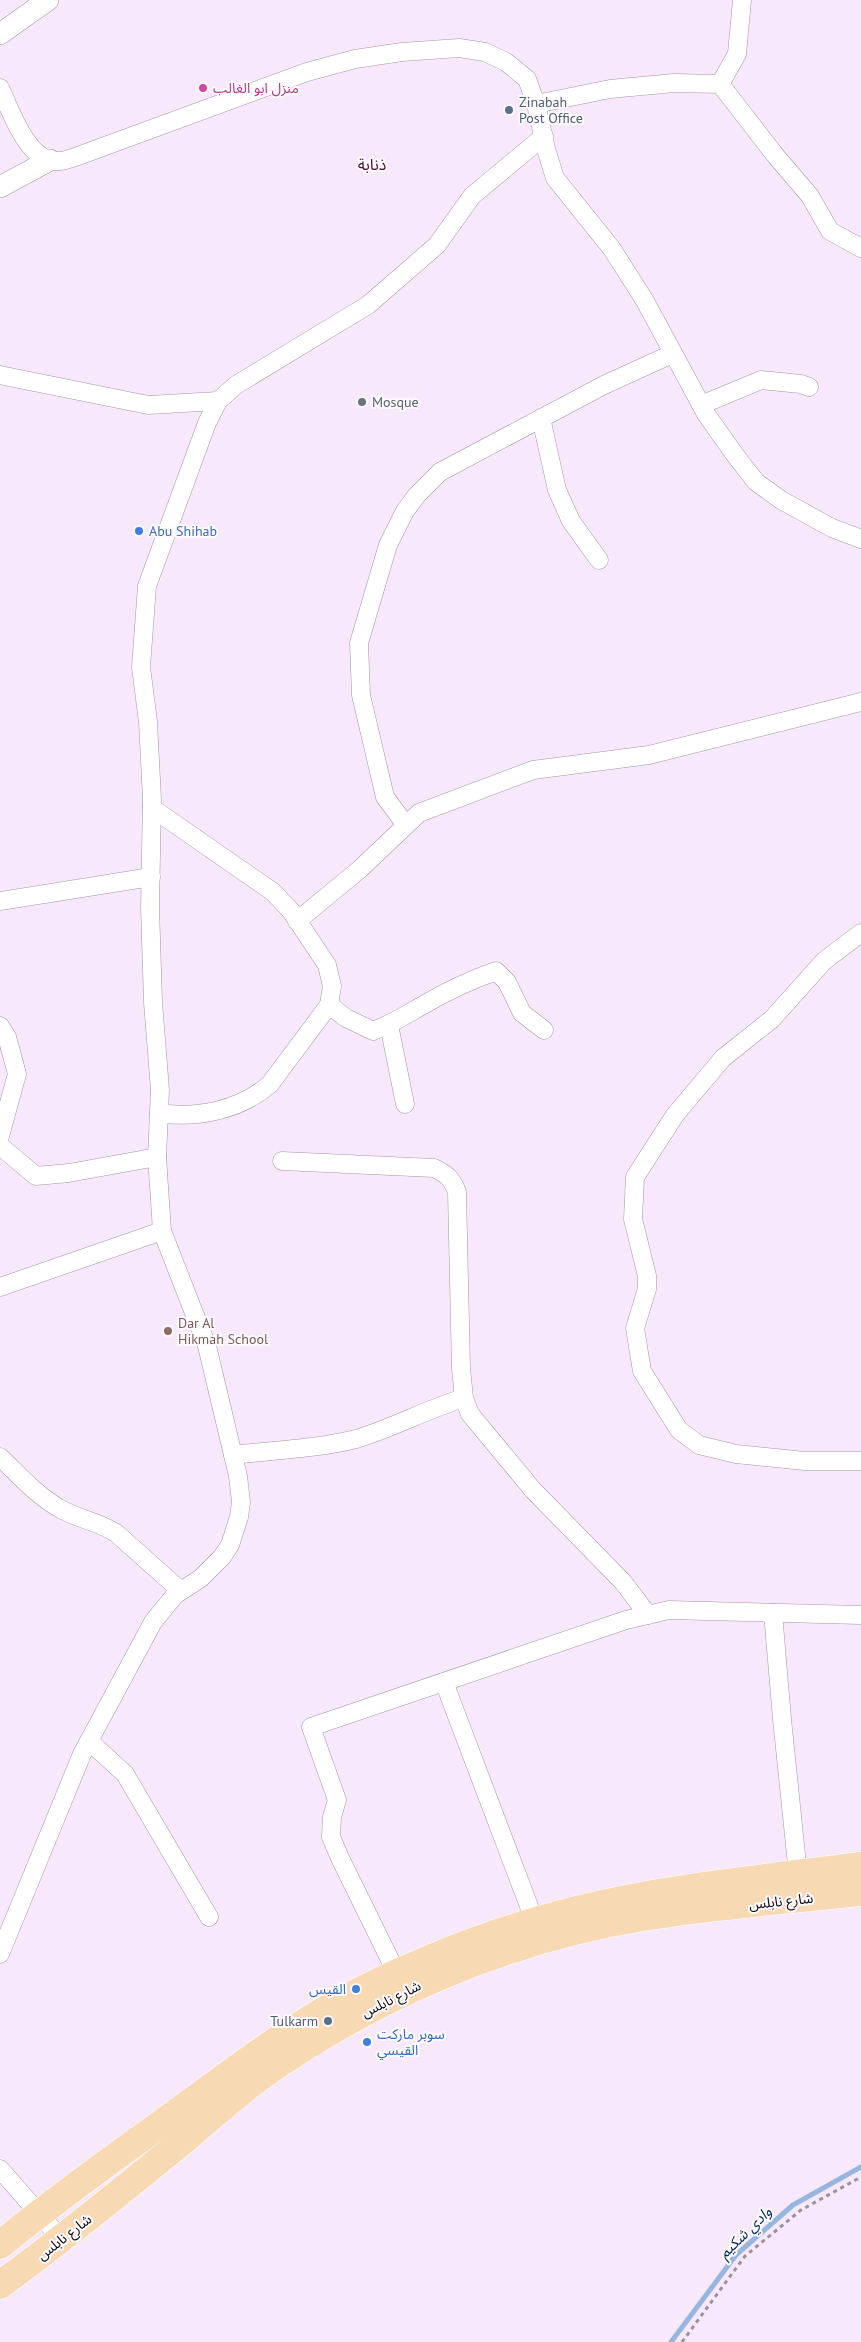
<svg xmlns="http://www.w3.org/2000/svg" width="861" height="2342" viewBox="0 0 861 2342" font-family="'PT Sans','Noto Sans Arabic',sans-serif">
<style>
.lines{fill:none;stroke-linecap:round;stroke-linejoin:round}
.stream{stroke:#96b6e0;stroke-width:5}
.minor-casing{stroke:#a496a7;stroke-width:19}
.tertiary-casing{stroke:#a496a7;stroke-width:22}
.primary-casing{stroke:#fff;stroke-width:29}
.path{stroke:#9c919f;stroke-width:3;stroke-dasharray:4 4;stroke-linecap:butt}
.minor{stroke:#fff;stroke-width:18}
.tertiary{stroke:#fff;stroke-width:21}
.primary{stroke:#f7d9b3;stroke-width:28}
.hotel-dot{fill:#d1479c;stroke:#fdfafe;stroke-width:2}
.service-dot{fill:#5c6f8a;stroke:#fdfafe;stroke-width:2}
.worship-dot{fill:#6b7280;stroke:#fdfafe;stroke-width:2}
.shop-dot{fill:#3f7fe0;stroke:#fdfafe;stroke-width:2}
.education-dot{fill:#8d6e63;stroke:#fdfafe;stroke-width:2}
.labels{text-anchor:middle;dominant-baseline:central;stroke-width:4;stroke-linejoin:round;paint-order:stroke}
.hotel-label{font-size:14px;fill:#b23c85;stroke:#fdfafe;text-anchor:start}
.service-label{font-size:14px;fill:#4e5e75;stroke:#fdfafe;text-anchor:start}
.worship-label{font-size:14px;fill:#5b616d;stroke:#fdfafe;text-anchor:start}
.shop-label{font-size:14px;fill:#366cbe;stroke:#fdfafe;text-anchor:start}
.education-label{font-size:14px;fill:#785e54;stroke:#fdfafe;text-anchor:start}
.street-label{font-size:14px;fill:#0e090f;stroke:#fdfafe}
.water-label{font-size:15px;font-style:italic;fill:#002b5d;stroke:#fdfafe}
.quarter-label{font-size:16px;fill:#500f2f;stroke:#fdfafe}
</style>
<rect width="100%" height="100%" fill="#f7e8fb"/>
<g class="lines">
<!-- stream -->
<polyline class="stream" points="671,2342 736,2255 793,2205 861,2167"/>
<defs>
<g id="minor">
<polyline points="720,84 737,54 742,0"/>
<path d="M0,88C11,111 28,164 59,161C65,161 72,158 78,156L307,72L355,59L402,52L459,48L485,52L506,62L527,79L536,104L546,149L555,178L612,249L645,301L706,414L735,455L756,482L781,500L832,528L861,539"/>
<polyline points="536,104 610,89 674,83 720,84 775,155 810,196 830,231 861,248"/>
<polyline points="0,375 148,405 218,401"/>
<polyline points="701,405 761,380 801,384 809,387"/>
<polyline points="541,418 557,490 571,521 599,560"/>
<path d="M152,808L273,892L291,911L327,965L332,986L329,1005L270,1084C241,1110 196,1119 159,1113"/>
<polyline points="405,824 385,797 361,695 359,643 388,545 405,511 417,495 440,472 604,385 672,354"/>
<polyline points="0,901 151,877"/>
<polyline points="297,921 360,869 419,813 533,770 649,755 861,702"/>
<polyline points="861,933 824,961 772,1019 723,1058 675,1115 635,1177 633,1219 647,1276 647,1289 635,1328 642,1371 679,1430 699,1445 736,1454 805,1461 861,1461"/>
<path d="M329,1005L346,1018L373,1031C392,1024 407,1014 425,1004C447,991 471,980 496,971L507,982L522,1013L544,1030"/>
<polyline points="389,1025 405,1104"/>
<polyline points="0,1026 7,1037 17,1074 0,1136"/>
<polyline points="0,1146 36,1176 69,1173 157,1157"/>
<path d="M282,1161L434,1168C446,1174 452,1178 457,1192L461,1369L464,1398L470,1414L533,1490L623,1582L648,1615"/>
<polyline points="0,1287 162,1231"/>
<path d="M233,1455C274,1450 316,1449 356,1439C393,1428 427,1409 464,1398"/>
<path d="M0,1457C19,1475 36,1495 59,1508C77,1519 98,1521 116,1533L181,1591"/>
<polyline points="773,1613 782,1719 798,1874"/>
<polyline points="444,1682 535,1922"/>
<polyline points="89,1741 125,1774 209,1917"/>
<polyline points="0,1954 82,1754 153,1622 175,1595 201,1578 222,1557 230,1545 239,1517 241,1502 238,1476 207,1346 162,1231 157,1157 160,1090 153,1002 150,907 152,799 148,722 141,667 147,586 207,423 218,401 236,385 368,305 437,245 472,196 544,136"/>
<polyline points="397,1974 340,1858 331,1837 332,1817 337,1800 311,1727 626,1620 669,1610 861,1615"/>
<polyline points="0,2169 62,2240"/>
</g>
<g id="tertiary">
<polyline points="0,34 48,0"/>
<polyline points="0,187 50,160"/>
</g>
<g id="primary">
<path d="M0,2245C52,2202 107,2163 162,2123C214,2086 265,2045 320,2013C391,1971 482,1935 561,1914C659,1888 760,1879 861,1866"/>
<path d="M0,2285C63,2239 123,2190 184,2140C211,2117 238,2092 267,2072C379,1994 508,1939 643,1917C715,1905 788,1900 861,1892"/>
</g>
</defs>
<!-- minor casing -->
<use href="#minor" class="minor-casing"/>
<!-- tertiary casing -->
<use href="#tertiary" class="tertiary-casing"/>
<!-- primary casing -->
<use href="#primary" class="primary-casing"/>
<!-- path -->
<polyline class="path" points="682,2342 745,2256 801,2210 861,2177"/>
<!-- minor -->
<use href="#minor" class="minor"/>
<!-- tertiary -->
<use href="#tertiary" class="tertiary"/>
<!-- primary -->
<use href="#primary" class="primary"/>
</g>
<!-- markers -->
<circle class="hotel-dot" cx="203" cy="88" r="5"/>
<g class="service-dot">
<circle cx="509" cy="110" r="5"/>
<circle cx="328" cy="2021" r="5"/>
</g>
<circle class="worship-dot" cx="362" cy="402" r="5"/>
<g class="shop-dot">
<circle cx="139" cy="531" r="5"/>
<circle cx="356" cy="1989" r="5"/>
<circle cx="367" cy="2042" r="5"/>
</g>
<circle class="education-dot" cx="168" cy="1331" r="5"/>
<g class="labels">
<!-- hotel labels -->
<g class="hotel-label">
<text x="213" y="88">منزل ابو الغالب</text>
</g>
<!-- service labels -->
<g class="service-label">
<text x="519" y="102">Zinabah<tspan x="519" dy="16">Post Office</tspan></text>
<text x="318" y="2021" text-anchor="end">Tulkarm</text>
</g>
<!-- worship labels -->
<g class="worship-label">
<text x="372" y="402">Mosque</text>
</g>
<!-- shop labels -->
<g class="shop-label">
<text x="149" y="531">Abu Shihab</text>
<text x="346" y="1989" text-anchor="end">القيس</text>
<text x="377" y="2034">سوبر ماركت<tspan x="377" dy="16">القيسي</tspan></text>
</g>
<!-- education labels -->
<g class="education-label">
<text x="178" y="1323">Dar Al<tspan x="178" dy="16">Hikmah School</tspan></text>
</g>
<!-- street labels -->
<g class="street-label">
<text transform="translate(781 1901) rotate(-6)">شارع نابلس</text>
<text transform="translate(391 1999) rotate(-27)">شارع نابلس</text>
<text transform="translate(64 2237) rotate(-38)">شارع نابلس</text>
</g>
<!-- water labels -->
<g class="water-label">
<text transform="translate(745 2232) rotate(-44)">وادي شكيم</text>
</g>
<!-- quarter labels -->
<g class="quarter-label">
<text x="372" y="164">ذنابة</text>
</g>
</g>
</svg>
